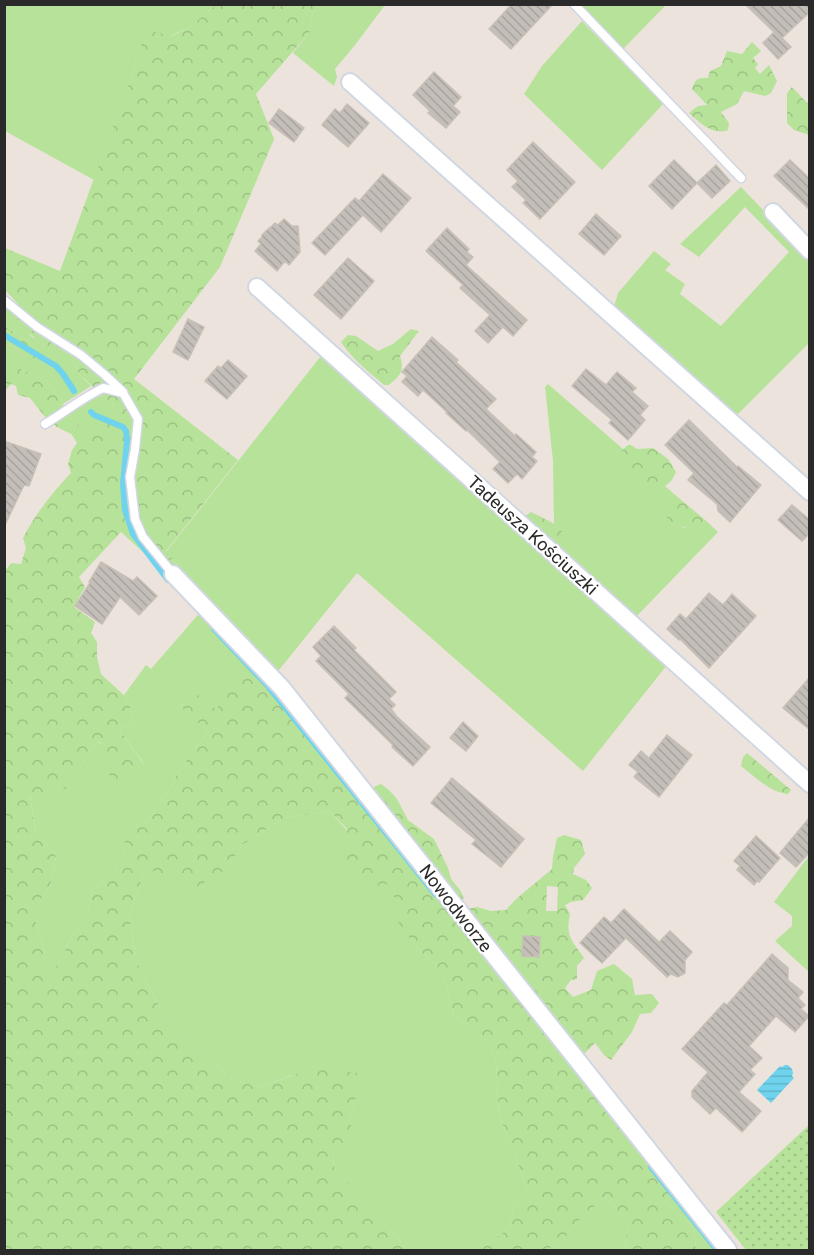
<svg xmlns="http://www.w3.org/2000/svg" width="814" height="1255" viewBox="0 0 814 1255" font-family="Roboto,sans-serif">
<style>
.grass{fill:#b6e299}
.forest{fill:url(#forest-crowns);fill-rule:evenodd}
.park{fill:url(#park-dots)}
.water{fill:url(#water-rules)}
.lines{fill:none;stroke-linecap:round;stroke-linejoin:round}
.stream{stroke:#70d3ed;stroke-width:6}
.building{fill:url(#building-back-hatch);stroke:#c7c0b6;stroke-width:1.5}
.lane-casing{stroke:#d1d6e3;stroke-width:11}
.street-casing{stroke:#d1d6e3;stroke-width:20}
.lane{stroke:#fff;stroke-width:8}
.street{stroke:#fff;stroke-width:16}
.labels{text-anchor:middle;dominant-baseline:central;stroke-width:4.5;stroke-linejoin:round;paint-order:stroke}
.street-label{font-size:18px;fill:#2a2a2a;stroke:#fff}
</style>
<defs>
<pattern id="forest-crowns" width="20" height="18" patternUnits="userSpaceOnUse" patternTransform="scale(1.5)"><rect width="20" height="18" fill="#b6e299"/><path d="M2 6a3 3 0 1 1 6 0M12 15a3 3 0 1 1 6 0" fill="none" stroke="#9dc284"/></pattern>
<pattern id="park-dots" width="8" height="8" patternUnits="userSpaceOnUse" patternTransform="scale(1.5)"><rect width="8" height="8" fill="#b6e299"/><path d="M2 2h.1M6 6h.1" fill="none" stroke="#9dc284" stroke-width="1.8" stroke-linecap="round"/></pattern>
<pattern id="water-rules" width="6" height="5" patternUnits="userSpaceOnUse" patternTransform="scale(1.5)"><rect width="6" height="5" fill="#70d3ed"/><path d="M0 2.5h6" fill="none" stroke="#61b5cb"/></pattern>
<pattern id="building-back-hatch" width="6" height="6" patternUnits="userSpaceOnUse" patternTransform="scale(1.5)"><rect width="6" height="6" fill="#c4beb9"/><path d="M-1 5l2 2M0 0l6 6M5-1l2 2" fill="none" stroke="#a9a39f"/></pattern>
</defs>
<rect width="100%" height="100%" fill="#ece4dc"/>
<!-- grass -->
<g class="grass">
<polygon points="4,5 216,5 190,27 138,51 132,75 94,180 5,131"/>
<polygon points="329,5 385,5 355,45 335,69 337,77 334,86 293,53 309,33 313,12"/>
<polygon points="578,5 666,5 622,50"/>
<polygon points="582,21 663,104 602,170 524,94 542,66"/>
<polygon points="741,187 809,258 809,343 737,415 614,307 618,293 654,251 671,264 665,270 685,284 680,294 721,326 789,252 745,207 699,257 680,244"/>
<path d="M5,320H7C15,328 31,333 36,341L72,355L79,374L91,386L63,404L46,381L12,365H5V344L12,346L26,356L38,350L26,340L5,327Z"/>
<polygon points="321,356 549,557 667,665 583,771 357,573 275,675 166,552"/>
<polygon points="548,384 623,449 620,453 660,491 665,486 674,494 666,499 667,518 684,528 703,524 704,519 718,532 633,620 560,555 558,527 554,525 553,461 545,387"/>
<path d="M102,395L112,404L114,408C97,419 89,426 78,444L71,434L78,425L71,419L67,412Z"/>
<polygon points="203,609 264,673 217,711 198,696 181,705 208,732 178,772 171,787 148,820 125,831 125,850 113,873 92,891 89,911 71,938 58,965 48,973 44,949 36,924 36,908 52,881 56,856 35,830 30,794 66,789 97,742 144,764 119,729 135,722 127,698 124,695 146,665 151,669"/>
<polygon points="330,811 393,884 397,919 416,947 443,972 454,1015 490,1042 496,1063 499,1115 514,1152 527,1191 513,1209 508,1229 480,1250 408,1250 334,1167 333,1152 348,1122 357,1094 293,1075 259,1087 232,1079 167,1021 137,963 129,914 146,868 227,869 242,845 284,818"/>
<polygon points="809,856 809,972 775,941 792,926 792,916 774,902"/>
<polygon points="676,1190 724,1250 696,1250 694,1228 665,1201"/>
<polygon points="605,1198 628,1221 625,1250 545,1250 561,1243 583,1215"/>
</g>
<!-- forest -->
<g class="forest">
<path d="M216,5H329L313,12L309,33L256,94L274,139L220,267L134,379L238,460L166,551L184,573L174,580L121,532L79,577L85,587L74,607L95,622L91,633L97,642V657L101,674L127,698L135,722L119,729L144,765L113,787L101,743L97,742L66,789L30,795L35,830L56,856L52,881L36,908V924L44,949L48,972L58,965L71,938L89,911L92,891L113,873L125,850V831L148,820L171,787L178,772L208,732L180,706L198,695L217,710C220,699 238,679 250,675C252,674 257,674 260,674L369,789L381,784L389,790L397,799L408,820L434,839L448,868L451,879L460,890L464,898L459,905L461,910L477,907L491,911L506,910L516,899L552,869L553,857L557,838L564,835L581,840L585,854L574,868L573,874L586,880L592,888L583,900L571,902L565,905L570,914C565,937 572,940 584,958L577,966V979L571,980L565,988L573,997L591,990L597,971L614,964L632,979L635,995L652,994L659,1003L651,1013L640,1014L632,1032L611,1060L604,1055L595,1043L581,1057L676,1190L665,1201L694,1228L696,1250H625L628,1221L605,1198L583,1215L561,1243L545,1250H480L508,1229L513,1209L527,1191L514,1152L499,1115L496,1063L490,1042L454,1015L443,972L416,947L396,919L393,884L364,887L341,862L347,829L330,811L284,818L242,845L227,869L195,888L146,868L129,914L137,963L167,1021L232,1079L259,1087L297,1074L329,1068L357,1073V1094L348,1122L362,1137L333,1152L334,1167L408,1250H5V571L11,563L21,564L26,548L23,538C36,513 52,493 71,473L68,464L72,450L88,428L100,417L114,408L112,404L79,374L72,355L35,341L33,336L21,331L5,320L4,305L11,310L18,304L5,290V248L60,271L132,75L138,51L150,31L172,36L190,27ZM547,886L558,887L557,911H546ZM523,936L540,937L539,957L522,956Z"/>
<path d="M752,42L761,51L753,58L758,64L755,68L760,74L769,65L777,81L771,93L765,96L744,91L737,104L721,112L729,123L728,130C713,136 700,123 689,113L698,106L707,105L692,89C696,78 697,78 708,78L710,71L721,66L727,51L742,54Z"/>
<polygon points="792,87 809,105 809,135 794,130 787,123 787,93"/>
<polygon points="5,327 26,340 38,350 36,359 26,356 12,346 5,344"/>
<path d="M411,329L419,331L400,356C405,371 400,376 389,385H384C369,372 352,359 341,342L348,335L356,336L378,351L393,344Z"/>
<polygon points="5,365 12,365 46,381 63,404 71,419 79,425 71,434 57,427 45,417 30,398 18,395 16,386 11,384 5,391"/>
<path d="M628,445H631L637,449L653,448L668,459L676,472L672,480L660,491C637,487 627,473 619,453Z"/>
<path d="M674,494L704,519L702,528C686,531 664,523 661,506L666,499Z"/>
<path d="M531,512C549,521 571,528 565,552L560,555L527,521L525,516Z"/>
<path d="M747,753L791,790L788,794C769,792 757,778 741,766L743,757Z"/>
</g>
<!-- park -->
<polygon class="park" points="809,1125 809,1250 746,1250 716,1212"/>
<!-- water -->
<polygon class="water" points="785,1065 788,1065 792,1069 793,1073 792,1076 794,1078 771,1103 757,1090 780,1066 782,1067"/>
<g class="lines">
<!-- stream -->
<g class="stream">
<polyline points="4,335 56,366 63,374 74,391"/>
<polyline points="91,412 94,415 123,427 126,431 127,440 123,484 125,510 133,534 168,580"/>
<polyline points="214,629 268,686 436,895"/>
<polyline points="651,1167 717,1250"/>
</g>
</g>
<!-- building -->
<g class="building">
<polygon points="512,4 553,4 511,49 489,29"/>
<polygon points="745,4 810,4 810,12 782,38 791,47 778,59 763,43 774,32"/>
<polygon points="434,72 461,97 453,106 460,112 446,128 428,113 430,111 413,95"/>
<polygon points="347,104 369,123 348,147 322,125 335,109 340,113"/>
<polygon points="279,109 304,128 294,142 269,123"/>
<polygon points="533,142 575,182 540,219 523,203 526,200 512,187 518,181 507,170"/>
<polygon points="674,160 697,183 716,165 730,181 712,198 697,183 672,209 649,186"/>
<polygon points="790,160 810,179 810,210 774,176"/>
<polygon points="383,174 411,198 381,232 363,215 325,255 312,243 355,198 359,201"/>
<polygon points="596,214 621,236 604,255 579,234"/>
<polygon points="284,219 292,226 298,226 300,252 289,265 285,261 277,271 255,251 261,244 258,241 262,237 262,235 269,228 271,227 275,223 278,225"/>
<polygon points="447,228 469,249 467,252 473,257 466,265 527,320 513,336 503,327 488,343 475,331 490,315 460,288 463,285 426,251"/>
<polygon points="348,258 374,281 341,319 314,295"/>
<polygon points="188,319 204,327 188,360 173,352"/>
<polygon points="432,337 458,360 456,362 496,399 486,409 515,436 516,434 536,452 532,457 537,461 522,479 517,474 508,483 493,469 500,462 467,430 466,431 446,413 447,412 423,390 418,396 402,382 407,376 402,372"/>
<polygon points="228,360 247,376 227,399 205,381 218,366 221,368"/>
<polygon points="586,369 606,385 617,372 636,388 632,392 648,406 640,415 645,420 628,440 609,423 612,420 572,386"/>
<polygon points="689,420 737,467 738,466 761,485 730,522 718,511 717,504 688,480 694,473 665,445"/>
<polygon points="4,441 41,454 29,486 24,485 4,527"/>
<polygon points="792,505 810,520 810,533 802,541 778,520"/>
<polygon points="101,562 133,581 137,577 157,596 139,615 120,597 102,624 75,606 90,583 89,582"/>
<polygon points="709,593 723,605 732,594 756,616 709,668 680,639 679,640 667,629 680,614 686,619"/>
<polygon points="334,626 356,648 354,650 396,692 389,699 395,705 391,709 395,714 394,714 430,747 413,766 392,747 393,745 345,698 349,694 316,661 321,656 313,647"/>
<polygon points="810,677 810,730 783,708"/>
<polygon points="463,722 478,736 466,751 450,738"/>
<polygon points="667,735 692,755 659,797 634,777 638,772 629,765 641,751 649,758"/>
<polygon points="452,778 524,839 501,867 472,844 476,840 431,803"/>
<polygon points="810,817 810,852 796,867 780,853"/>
<polygon points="756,836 780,858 759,882 757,881 754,885 737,870 740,866 734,861"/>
<polygon points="624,909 659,942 670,931 692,952 685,960 685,973 678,977 671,974 667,977 626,938 602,963 580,943 604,917 611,923"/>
<polygon points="523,936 540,937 539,957 522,956"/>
<polygon points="772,954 788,968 788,980 803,992 798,998 805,1005 801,1009 809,1016 795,1032 776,1016 749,1046 762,1058 750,1070 755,1074 739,1092 761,1111 742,1132 716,1108 710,1114 692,1097 692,1091 708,1072 682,1049 724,1003 727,1005"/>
</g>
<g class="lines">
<defs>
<g id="lane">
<polyline points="574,4 741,178"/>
<polyline points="4,300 37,327 81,355 105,375 123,392"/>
<path d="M45,424C65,412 82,398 103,388L123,393L138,419L135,449L130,477L135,519L143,537L173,574"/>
</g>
<g id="street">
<polyline points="350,82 810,492"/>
<polyline points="773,212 810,251"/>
<polyline points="257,287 810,784"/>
<polyline points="173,574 282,688 728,1250"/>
</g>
</defs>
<!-- lane casing -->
<use href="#lane" class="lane-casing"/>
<!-- street casing -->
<use href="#street" class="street-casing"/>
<!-- lane -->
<use href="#lane" class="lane"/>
<!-- street -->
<use href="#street" class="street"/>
</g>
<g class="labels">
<!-- street labels -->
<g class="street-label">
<text transform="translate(533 535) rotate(42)">Tadeusza Kościuszki</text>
<text transform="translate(456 908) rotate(52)">Nowodworze</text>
</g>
</g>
<!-- border -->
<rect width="814" height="1255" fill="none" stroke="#2a2a2a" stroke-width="12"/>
</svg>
